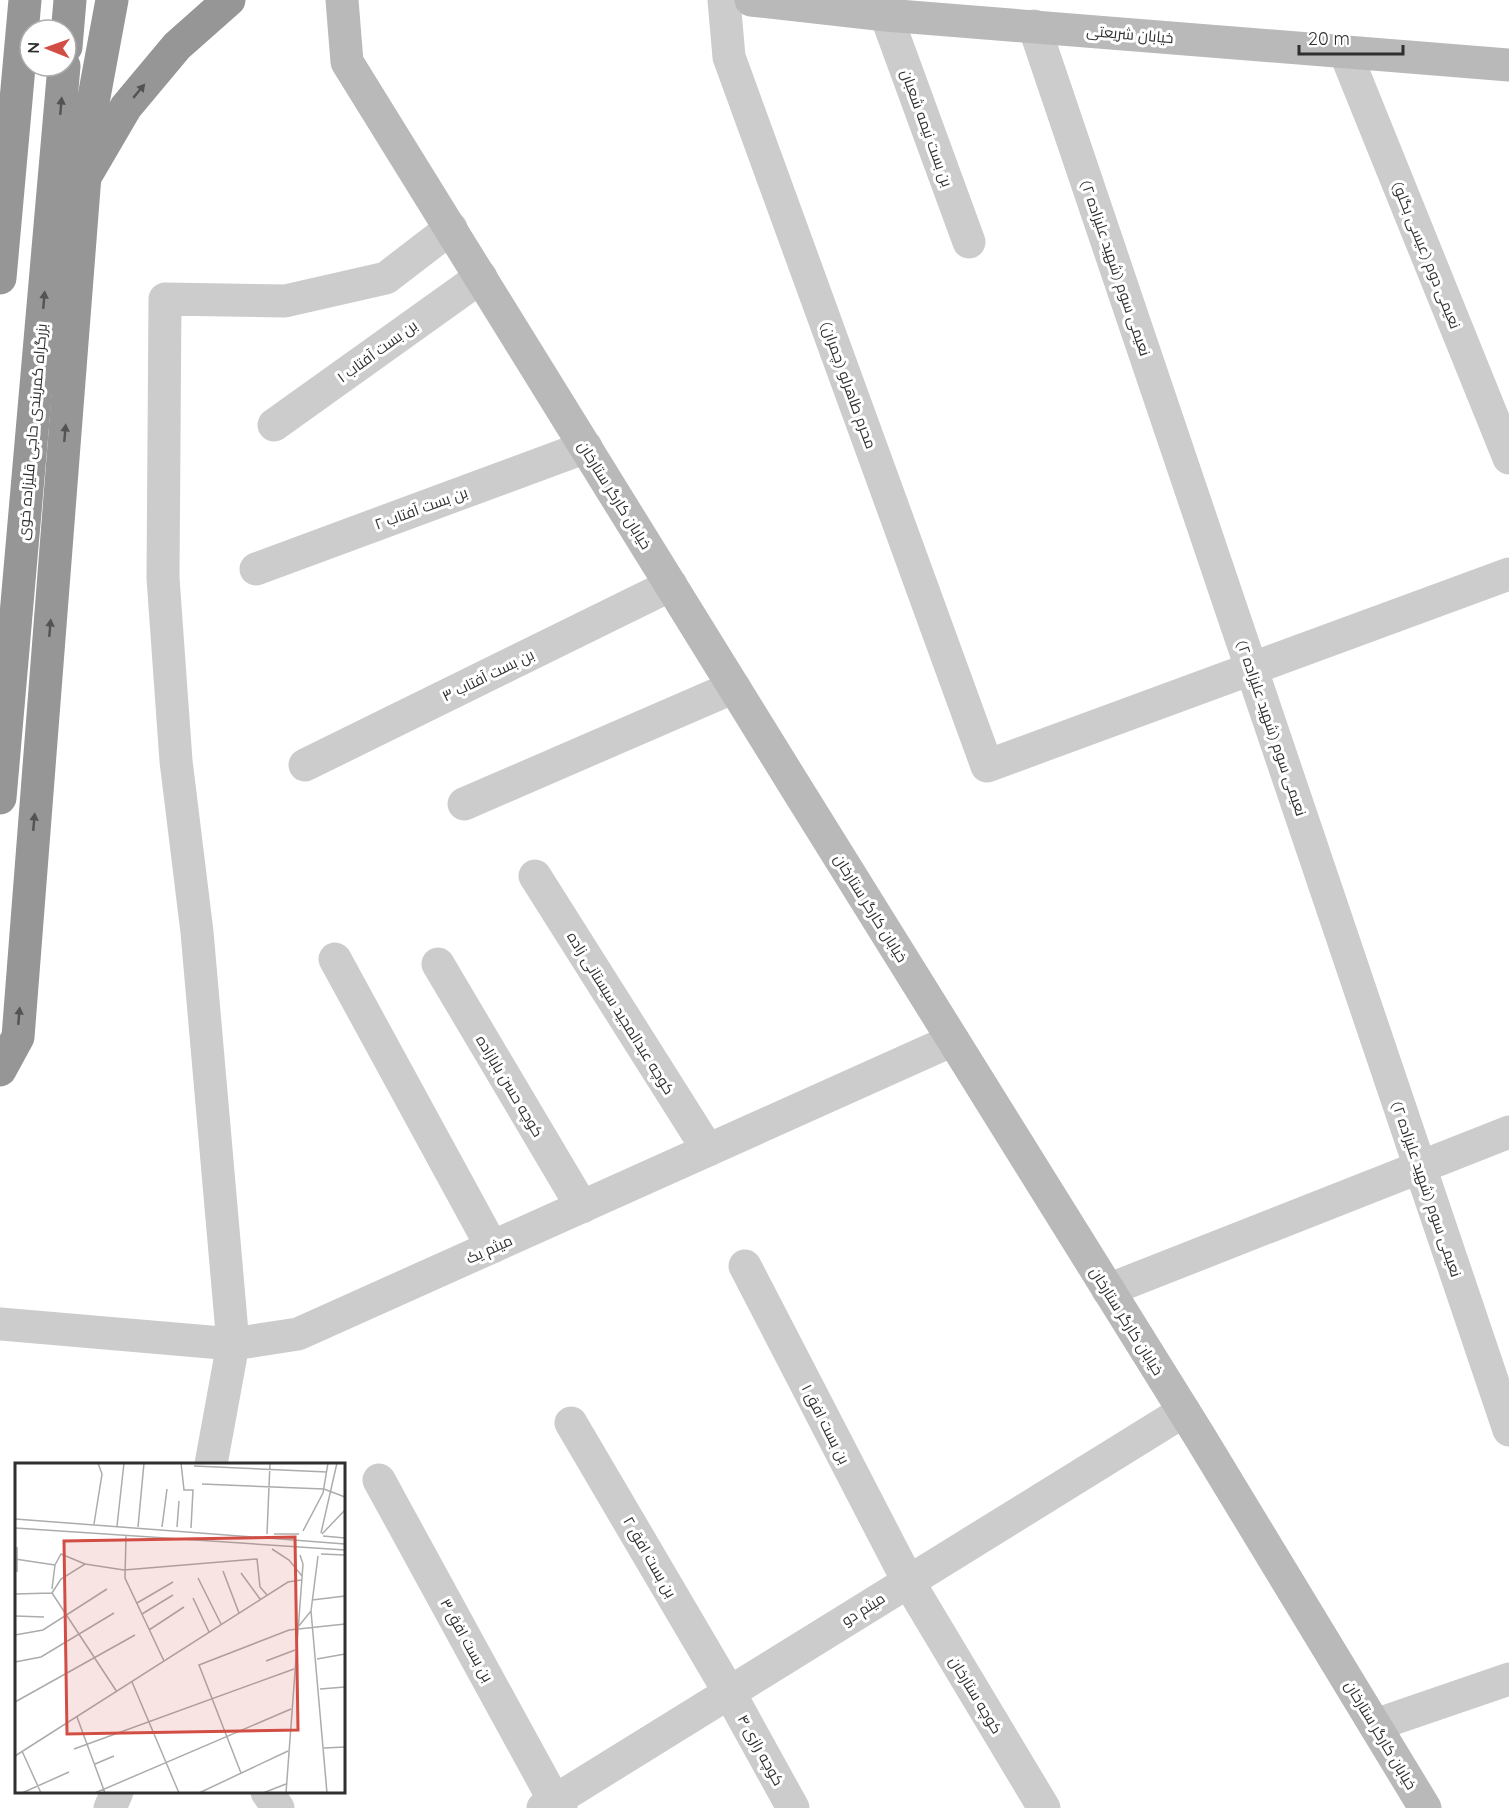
<svg xmlns="http://www.w3.org/2000/svg" width="1509" height="1808" viewBox="0 0 1509 1808" font-family="Quicksand,Cairo,sans-serif">
<style>
.lines{fill:none;stroke-linecap:round;stroke-linejoin:round}
.street{stroke:#ccc;stroke-width:33}
.secondary{stroke:#b9b9b9;stroke-width:33}
.highway{stroke:#969696;stroke-width:33}
.oneway{fill:#535353}
.labels{text-anchor:middle;dominant-baseline:central;stroke-width:6;stroke-linejoin:round;paint-order:stroke}
.street-label{font-size:15px;fill:#2f2f2f;stroke:#fff}
.inset-road{fill:none;stroke:#acacac;stroke-width:1.5}
.view{fill:#d24e44;fill-opacity:0.15;stroke:#d24e44;stroke-width:3}
.inset-edge{fill:none;stroke:#2f2f2f;stroke-width:3}
</style>
<rect width="100%" height="100%" fill="#fff"/>
<g class="lines">
<!-- street -->
<g class="street">
<polyline points="724,0 729,57 987,766 1509,574"/>
<polyline points="886,15 969,242"/>
<polyline points="1034,26 1509,1430"/>
<polyline points="1345,52 1509,458"/>
<polyline points="274,425 481,277"/>
<polyline points="256,569 586,447"/>
<polyline points="305,765 671,585"/>
<polyline points="464,804 734,687"/>
<polyline points="535,876 708,1150"/>
<polyline points="335,959 492,1247"/>
<polyline points="438,964 582,1207"/>
<polyline points="745,1266 908,1581 1044,1808"/>
<polyline points="1108,1290 1509,1132"/>
<polyline points="0,1324 233,1344 298,1334 953,1040"/>
<polyline points="571,1423 729,1692 793,1808"/>
<polyline points="211,1464 233,1344 197,932 176,761 163,578 165,299 285,301 386,278 451,228"/>
<polyline points="379,1480 554,1800 561,1808"/>
<polyline points="1375,1725 1509,1679"/>
<polyline points="267,1792 278,1808"/>
<polyline points="110,1808 117,1792"/>
<polyline points="543,1808 1184,1411"/>
</g>
<!-- secondary -->
<g class="secondary">
<polyline points="342,0 347,62 795,786 1200,1437 1425,1808"/>
<polyline points="751,0 886,15 1509,65"/>
</g>
<!-- highway -->
<g class="highway">
<polyline points="66,47 70,0"/>
<polyline points="88,172 126,107 177,46 229,0"/>
<polyline points="0,278 25,0"/>
<polyline points="0,798 64,66"/>
<polyline points="0,1070 18,1037 89,124 112,0"/>
</g>
</g>
<!-- one-way arrows -->
<defs><path id="oneway-solid" d="M-6-.8H1V-3.2L6.5 0L1 3.2V.8H-6Z" transform="scale(1.5)"/></defs>
<g class="oneway">
<use href="#oneway-solid" transform="translate(139 91) rotate(-50)"/>
<use href="#oneway-solid" transform="translate(61 106) rotate(-85)"/>
<use href="#oneway-solid" transform="translate(44 300) rotate(-85)"/>
<use href="#oneway-solid" transform="translate(65 433) rotate(-85)"/>
<use href="#oneway-solid" transform="translate(50 628) rotate(-85)"/>
<use href="#oneway-solid" transform="translate(34 822) rotate(-85)"/>
<use href="#oneway-solid" transform="translate(19 1016) rotate(-85)"/>
</g>
<g class="labels">
<!-- street labels -->
<g class="street-label">
<text transform="translate(1130 34) rotate(5)">خیابان شریعتی</text>
<text transform="translate(927 128) rotate(70)">بن بست نیمه شعبان</text>
<text transform="translate(1427 255) rotate(68)">نعیمی دوم (عیسی بگلو)</text>
<text transform="translate(1116 268) rotate(71)">نعیمی سوم (شهید علیزاده ۲)</text>
<text transform="translate(377 351) rotate(-36)">بن بست آفتاب ۱</text>
<text transform="translate(849 385) rotate(70)">محرم طاهرلو (چمران)</text>
<text transform="translate(32 432) rotate(-85)">بزرگراه کمربندی حاجی قلیزاده خوی</text>
<text transform="translate(615 495) rotate(58)">خیابان کارگر ستارخان</text>
<text transform="translate(421 508) rotate(-20)">بن بست آفتاب ۲</text>
<text transform="translate(488 675) rotate(-26)">بن بست آفتاب ۳</text>
<text transform="translate(1272 728) rotate(71)">نعیمی سوم (شهید علیزاده ۲)</text>
<text transform="translate(871 908) rotate(58)">خیابان کارگر ستارخان</text>
<text transform="translate(621 1013) rotate(58)">کوچه عبدالمجید سیستانی زاده</text>
<text transform="translate(510 1086) rotate(59)">کوچه حسن بابازاده</text>
<text transform="translate(1427 1189) rotate(71)">نعیمی سوم (شهید علیزاده ۲)</text>
<text transform="translate(489 1249) rotate(-24)">میثم یک</text>
<text transform="translate(1127 1321) rotate(58)">خیابان کارگر ستارخان</text>
<text transform="translate(826 1424) rotate(63)">بن بست افق ۱</text>
<text transform="translate(650 1557) rotate(60)">بن بست افق ۲</text>
<text transform="translate(863 1609) rotate(-32)">میثم دو</text>
<text transform="translate(467 1640) rotate(61)">بن بست افق ۳</text>
<text transform="translate(976 1695) rotate(59)">کوچه ستارخان</text>
<text transform="translate(1381 1735) rotate(59)">خیابان کارگر ستارخان</text>
<text transform="translate(761 1750) rotate(61)">کوچه رازی ۴</text>
</g>
</g>
<!-- overview -->
<g transform="translate(15 1463)">
<rect width="330" height="330" fill="#fff"/>
<path class="inset-road" d="M166,0L169,27H178L176,65M179,3L312,9M187,21L309,26L330,34M0,56L330,81M79,61L87,11L83,0M102,63L109,0M123,64L129,0M147,64L152,26M162,64L164,38M0,65L330,87M288,68L308,30L313,0M306,70L322,0M252,71L255,0M259,71H284M307,71L330,47M111,73L110,115L149,198M308,73L330,75M2,84V109M257,86L274,97L287,113M306,91L330,92M0,96L40,102M208,108L224,150M226,110L245,136M183,115L206,161M37,126L40,102L46,91L70,101M37,130L46,116L70,101L109,107L242,96L245,124L252,132M37,130L102,229M0,131L37,130M178,135L194,169M297,137L330,133M122,140L158,119M296,148L312,330M127,151L158,132M0,153L29,154M283,164L296,148L303,93M134,167L169,144M0,172L28,167L92,126M302,196L330,191M251,198L280,187M0,199L26,194L99,150M117,219L164,330M305,226L330,224M0,239L120,172M62,254L90,330M309,285L330,284M59,286L279,206M7,288L26,330M0,293L273,119L286,117M80,301L99,293M226,310L184,202L274,167L330,161M7,330L54,309M80,330L276,246M184,330L273,288M248,330L271,321M271,330L288,101L285,92"/>
<path class="view" d="M280,74L283,267L52,271L49,78Z"/>
<rect width="330" height="330" class="inset-edge"/>
</g>
<!-- north arrow -->
<g transform="translate(48 48) rotate(271)"><circle r="28" fill="#ffffff" stroke="#acacac" stroke-width="1.5"/>
<path d="M0-4.5L10 22L0 15L-10 22Z" fill="#d24e44"/>
<text y="-9" font-size="16" font-weight="bold" text-anchor="middle" fill="#2f2f2f">N</text>
</g>
<!-- scale -->
<path d="M1299 45v9h104v-9" fill="none" stroke="#2f2f2f" stroke-width="3"/>
<text x="1308" y="45" font-size="18" fill="#2f2f2f" stroke="#ffffff" stroke-width="4.5" paint-order="stroke">20 m</text>
</svg>
